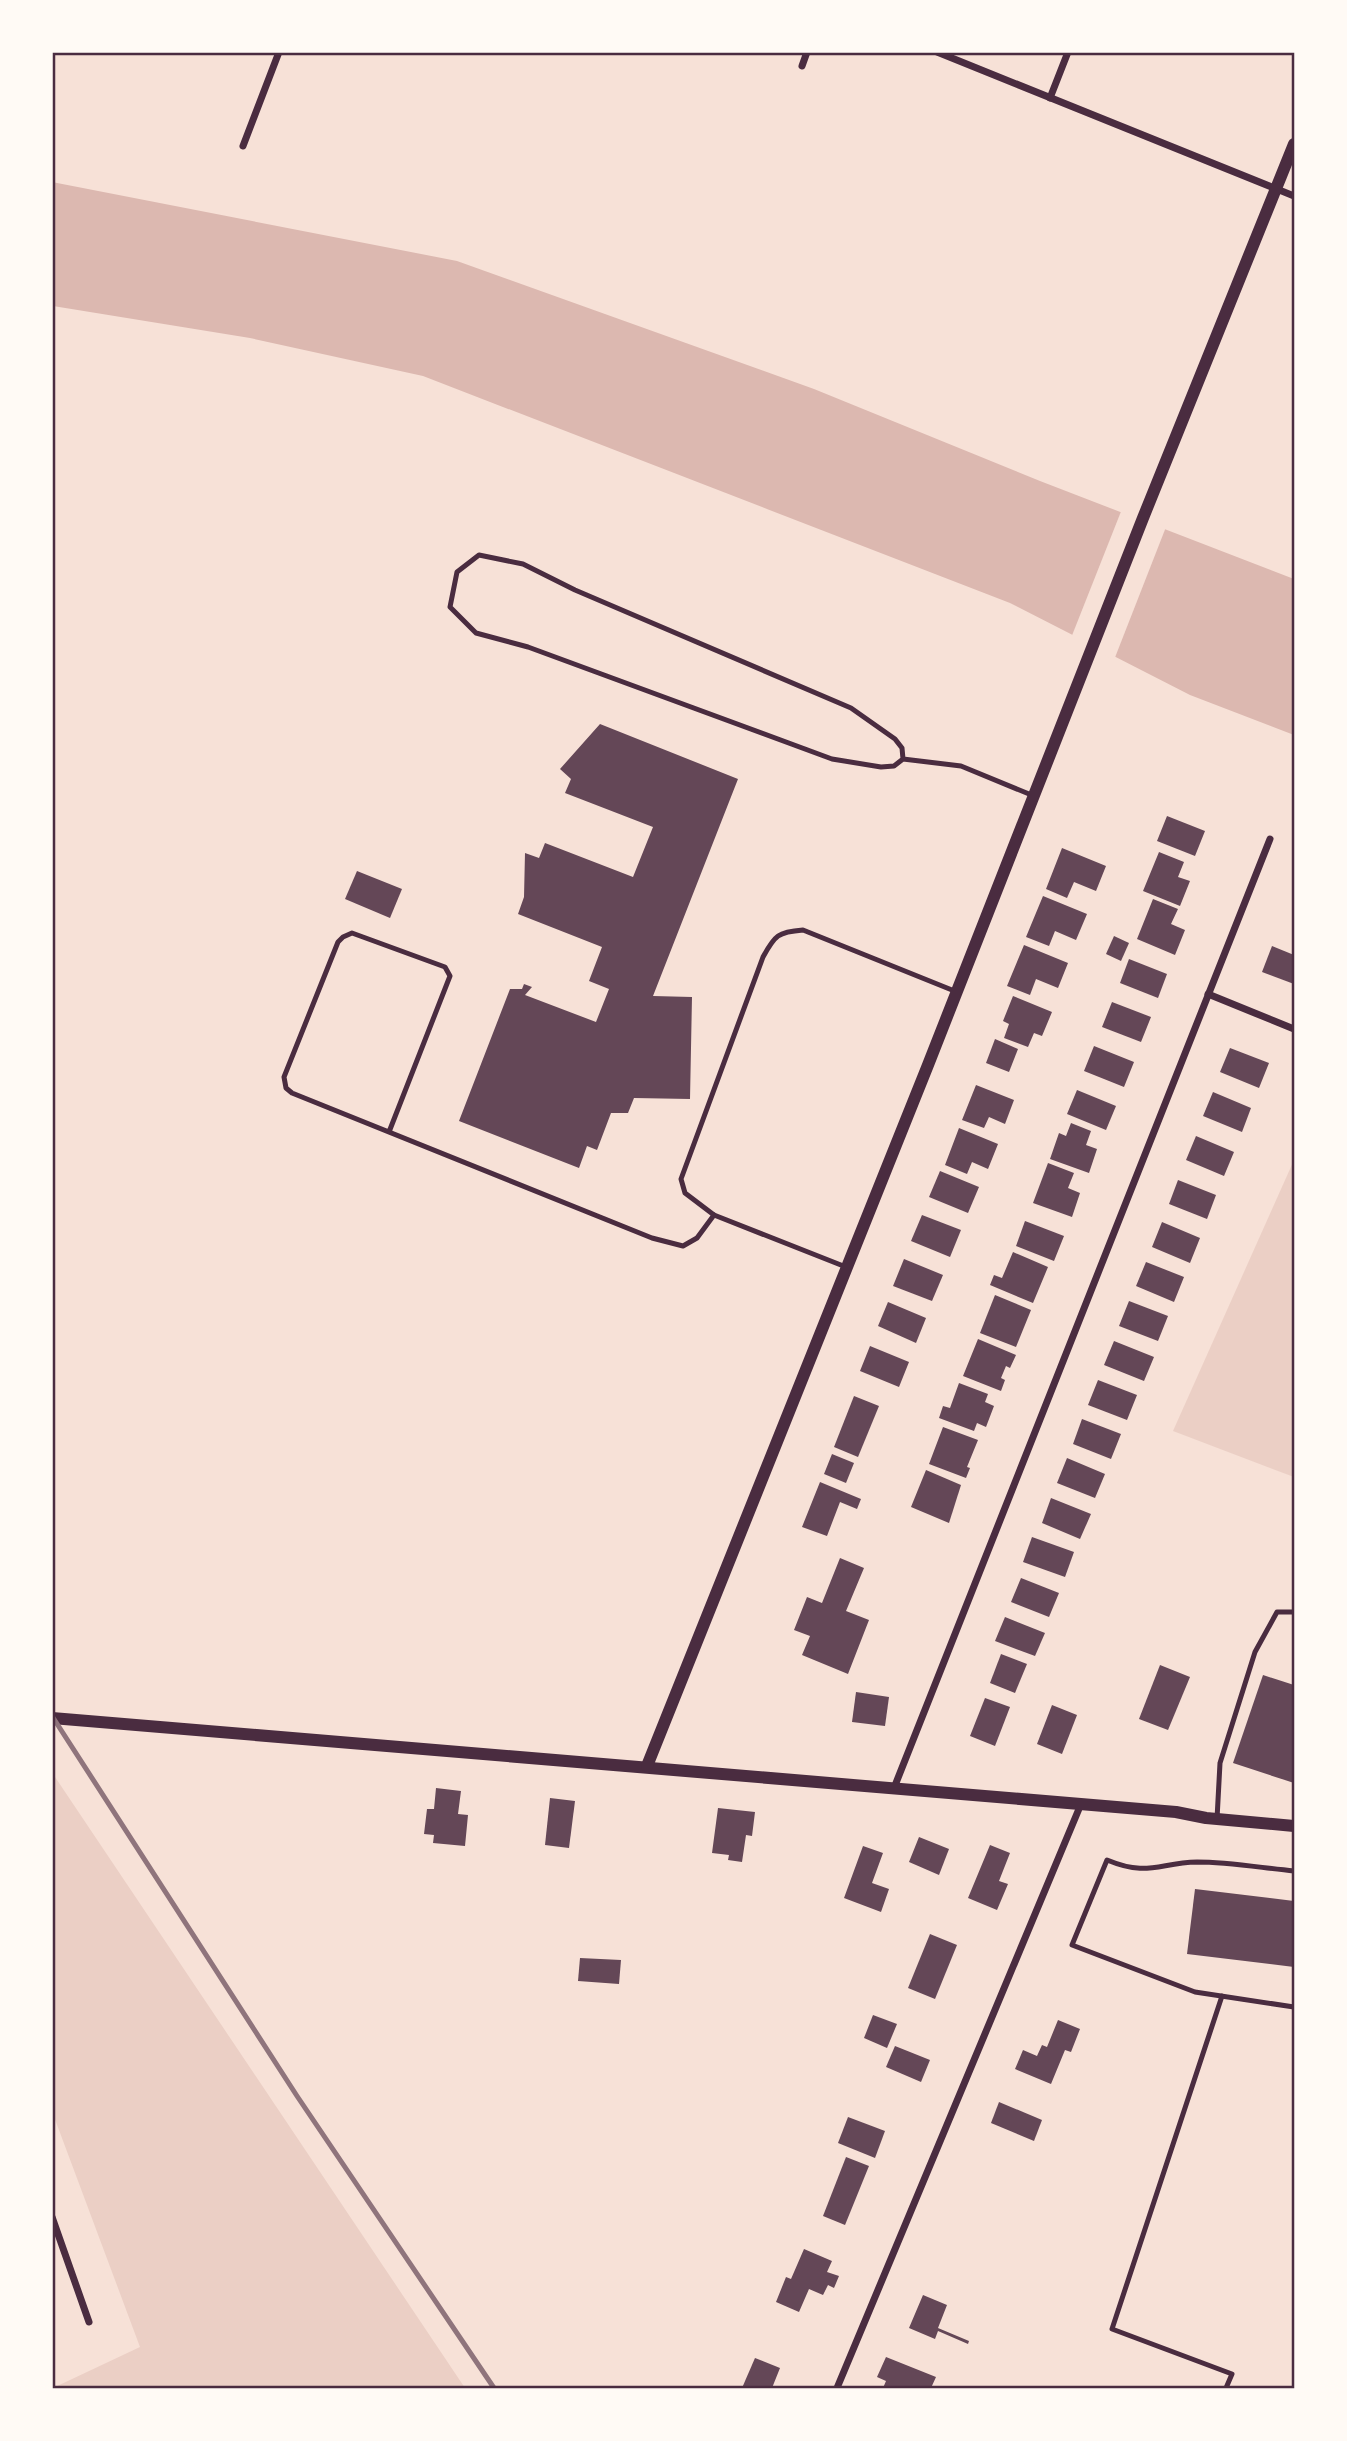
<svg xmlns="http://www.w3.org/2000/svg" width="1347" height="2441" viewBox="0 0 1347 2441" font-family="'Asap Condensed',sans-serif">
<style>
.green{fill:#ebcfc5}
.water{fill:#dcb8b0}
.pier{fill:#f7e1d7}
.building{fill:#644757}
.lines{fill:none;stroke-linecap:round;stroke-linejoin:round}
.service{stroke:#4a2c40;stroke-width:5}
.minor{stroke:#4a2c40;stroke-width:7}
.tertiary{stroke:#4a2c40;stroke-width:12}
.rail{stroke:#8f747c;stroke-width:5}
.neatline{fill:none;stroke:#4a2c40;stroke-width:2.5}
</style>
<rect width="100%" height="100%" fill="#f7e1d7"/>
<!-- green -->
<g class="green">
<polygon points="1294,1160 1294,1477 1173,1431"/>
<polygon points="53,1774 465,2388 53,2388 140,2347 53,2114"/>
</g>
<!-- water -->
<polygon class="water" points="52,182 457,261 814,389 1040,481 1294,579 1294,735 1190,695 1010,603 423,376 250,338 53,306"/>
<!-- pier -->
<polygon class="pier" points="1122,509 1166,527 1114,660 1071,638"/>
<!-- building -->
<g class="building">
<polygon points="600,724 738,779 653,996 692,997 690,1099 634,1098 628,1113 611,1113 597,1150 587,1146 579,1168 459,1121 510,989 522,989 524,984 532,987 525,995 596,1022 609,989 589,981 602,947 518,914 524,897 525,853 539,858 545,843 633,877 653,827 565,793 571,779 560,769"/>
<polygon points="1167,816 1205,831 1195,856 1157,841"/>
<polygon points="1062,848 1106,866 1096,891 1074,882 1067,898 1046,889"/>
<polygon points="1159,852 1184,862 1178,877 1190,881 1180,906 1143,891"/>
<polygon points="357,871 402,889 390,918 345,899"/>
<polygon points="1043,896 1087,914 1076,940 1055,931 1049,946 1026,937"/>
<polygon points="1153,899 1178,909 1171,924 1185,930 1175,955 1137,939"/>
<polygon points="1114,936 1129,943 1121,961 1106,954"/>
<polygon points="1024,945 1068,963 1058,988 1036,979 1030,995 1007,986"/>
<polygon points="1272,946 1294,955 1294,984 1262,972"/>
<polygon points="1129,959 1167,974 1158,998 1120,983"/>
<polygon points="1013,996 1052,1012 1042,1036 1034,1033 1028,1047 1004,1038 1009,1024 1003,1021"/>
<polygon points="1112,1002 1151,1017 1141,1042 1102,1027"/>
<polygon points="995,1039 1018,1049 1009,1072 986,1063"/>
<polygon points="1094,1046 1134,1062 1124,1087 1084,1071"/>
<polygon points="1230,1048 1269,1063 1259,1088 1220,1072"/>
<polygon points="976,1085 1014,1100 1005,1124 989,1117 984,1128 962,1120"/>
<polygon points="1077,1090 1116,1106 1106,1130 1067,1114"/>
<polygon points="1213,1092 1251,1108 1242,1132 1203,1116"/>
<polygon points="1071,1123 1091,1131 1086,1145 1097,1149 1089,1173 1050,1159 1059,1133 1066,1136"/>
<polygon points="959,1128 998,1144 988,1169 972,1162 967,1174 945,1165"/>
<polygon points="1196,1136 1234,1152 1224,1176 1186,1160"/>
<polygon points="1048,1163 1074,1173 1068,1188 1080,1193 1072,1217 1033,1203"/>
<polygon points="940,1171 979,1187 968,1213 929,1197"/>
<polygon points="1178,1180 1216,1195 1207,1219 1169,1204"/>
<polygon points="922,1215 961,1230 950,1257 911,1241"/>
<polygon points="1025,1221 1064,1236 1054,1261 1016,1246"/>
<polygon points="1162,1222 1200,1238 1190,1263 1152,1247"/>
<polygon points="1013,1252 1048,1267 1033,1303 990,1285 994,1275 1002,1278"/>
<polygon points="904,1259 943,1275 932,1301 893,1286"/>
<polygon points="1146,1262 1184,1277 1174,1302 1136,1286"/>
<polygon points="995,1295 1031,1310 1016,1347 980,1333"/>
<polygon points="1129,1301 1168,1316 1158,1341 1119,1326"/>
<polygon points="888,1302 926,1318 916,1343 878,1326"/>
<polygon points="978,1339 1016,1355 1010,1368 1006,1366 1001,1378 1005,1380 1001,1391 963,1376"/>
<polygon points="1114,1341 1154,1357 1144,1381 1104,1365"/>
<polygon points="870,1346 909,1362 899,1387 860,1371"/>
<polygon points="1098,1380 1137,1395 1127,1420 1088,1405"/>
<polygon points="959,1383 988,1394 985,1402 994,1406 986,1427 977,1423 974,1431 939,1418 943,1406 950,1408"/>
<polygon points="854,1396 879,1406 858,1457 834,1447"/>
<polygon points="1082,1419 1121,1434 1111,1459 1073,1444"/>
<polygon points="943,1427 978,1440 967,1467 970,1468 966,1478 929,1464"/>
<polygon points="832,1454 854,1463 846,1483 824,1474"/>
<polygon points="1067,1458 1105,1474 1095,1498 1057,1483"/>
<polygon points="926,1470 961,1485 949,1523 911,1507"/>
<polygon points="820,1482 861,1499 857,1509 840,1502 827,1536 802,1527"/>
<polygon points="1051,1498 1091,1514 1080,1539 1042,1523"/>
<polygon points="1032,1537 1074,1552 1065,1577 1023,1562"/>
<polygon points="840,1558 864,1568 846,1611 869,1620 848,1674 802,1655 810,1636 794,1630 807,1597 822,1603"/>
<polygon points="1021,1578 1059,1593 1049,1617 1011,1602"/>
<polygon points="1005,1617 1045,1633 1035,1656 995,1641"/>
<polygon points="1001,1654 1027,1664 1015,1693 990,1683"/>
<polygon points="1160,1665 1190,1677 1168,1730 1139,1719"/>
<polygon points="1263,1675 1294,1685 1294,1783 1233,1763"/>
<polygon points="856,1692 889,1697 885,1726 852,1722"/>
<polygon points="985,1698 1010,1707 995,1746 970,1736"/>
<polygon points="1052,1705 1077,1715 1062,1754 1037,1744"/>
<polygon points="436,1788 461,1791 458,1814 468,1815 465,1846 433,1843 434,1835 424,1834 427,1809 434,1809"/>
<polygon points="550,1798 575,1801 569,1848 545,1845"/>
<polygon points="718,1808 755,1812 752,1836 746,1835 742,1862 728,1860 729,1855 712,1853"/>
<polygon points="919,1837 949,1849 939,1875 909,1862"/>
<polygon points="990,1845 1010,1853 999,1881 1008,1884 997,1910 968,1898"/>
<polygon points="863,1846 883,1853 872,1883 889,1889 881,1912 844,1898"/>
<polygon points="1195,1889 1294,1901 1294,1967 1187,1954"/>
<polygon points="930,1934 957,1945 935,1999 908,1988"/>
<polygon points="580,1958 621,1960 619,1984 578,1981"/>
<polygon points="873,2015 897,2024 887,2048 864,2038"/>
<polygon points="1058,2020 1080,2029 1071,2052 1065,2050 1051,2084 1015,2069 1023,2050 1037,2056 1042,2045 1047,2047"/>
<polygon points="895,2046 930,2060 921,2082 886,2067"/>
<polygon points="999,2102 1042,2120 1034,2141 991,2123"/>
<polygon points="848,2117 885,2131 875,2158 838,2143"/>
<polygon points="846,2157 869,2166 845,2225 823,2216"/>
<polygon points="804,2249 832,2261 827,2272 839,2276 834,2288 828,2285 823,2295 809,2289 799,2312 776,2302 786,2277 791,2279"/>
<polygon points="923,2295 947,2305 938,2328 969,2341 968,2344 938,2331 935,2339 909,2328"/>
<polygon points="886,2357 936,2377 931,2388 883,2388 886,2381 877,2377"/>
<polygon points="755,2358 780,2368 772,2388 742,2388"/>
</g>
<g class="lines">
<!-- service -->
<g class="service">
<polyline points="903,759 902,748 895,739 851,708 575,590 523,564 479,555 457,572 450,607 476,633 528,647 832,759 881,767 894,766 903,759 961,766 1034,796"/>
<polyline points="389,1132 450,976 445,967 352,933 343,937 338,942 284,1077 286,1088 292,1093 652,1238 683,1246 697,1238 714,1215"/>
<path d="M846,1267L714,1215L685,1193L681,1179L763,957C775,935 778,932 803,930L957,992"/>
<polyline points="1217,1819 1220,1763 1255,1652 1277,1612 1294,1612"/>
<path d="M1294,1871C1262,1868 1229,1862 1197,1862C1158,1863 1148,1877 1107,1860L1072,1945L1195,1992L1294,2007"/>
<polyline points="1222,1996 1112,2329 1232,2374 1226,2388"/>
</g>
<!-- minor -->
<g class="minor">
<polyline points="937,52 1294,196"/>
<polyline points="802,66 807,52"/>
<polyline points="1050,98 1068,52"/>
<polyline points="243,146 279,52"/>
<polyline points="1208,994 1294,1029"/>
<polyline points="894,1788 1270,839"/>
<polyline points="52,2217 89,2322"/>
<polyline points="837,2388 1081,1804"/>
</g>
<!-- tertiary -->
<g class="tertiary">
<polyline points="52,1718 1176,1812 1206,1818 1294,1826"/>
<polyline points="647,1766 928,1065 1143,518 1294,144"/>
</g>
<!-- rail -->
<polyline class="rail" points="52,1716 297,2096 494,2388"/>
</g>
<!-- border -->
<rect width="1347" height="2441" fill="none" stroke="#fffaf5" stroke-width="108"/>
<rect x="54" y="54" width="1239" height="2333" class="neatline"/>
</svg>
